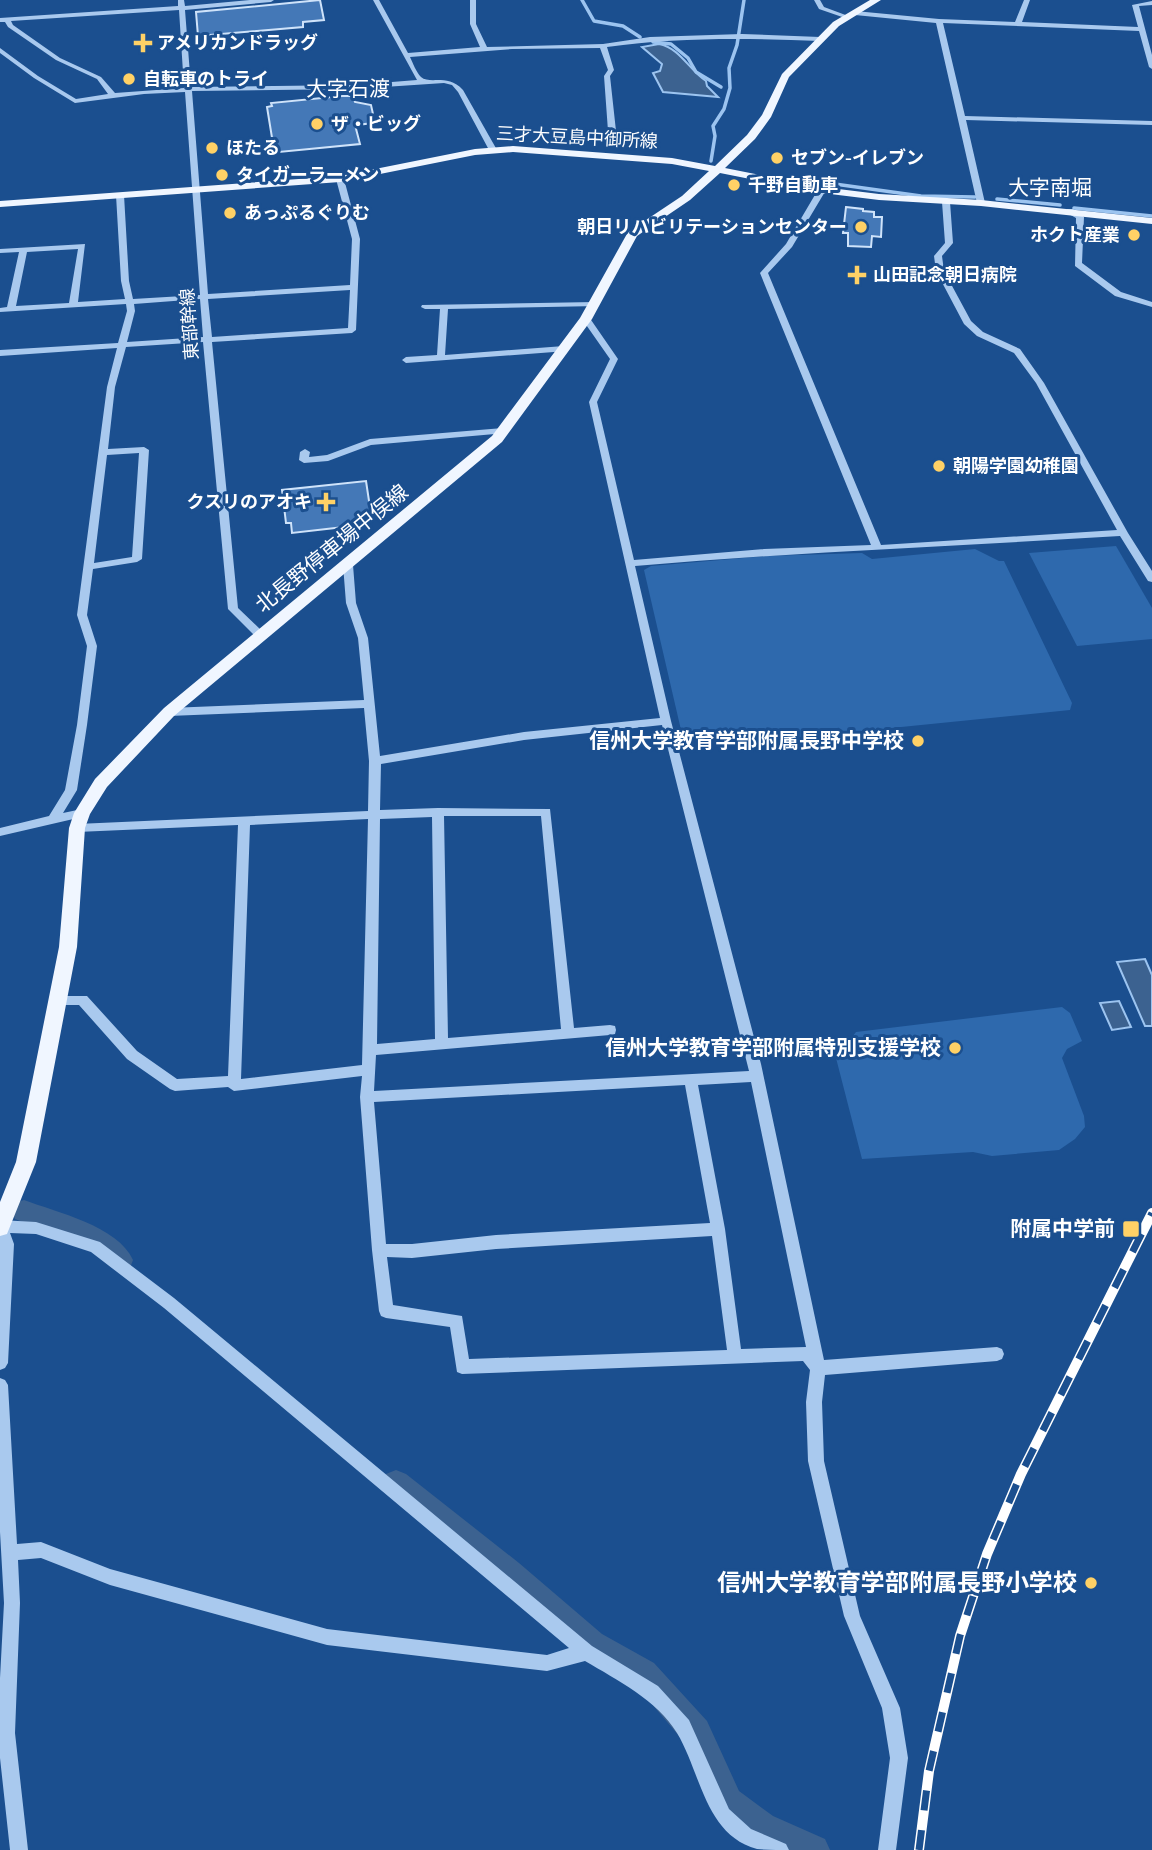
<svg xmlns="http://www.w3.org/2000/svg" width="1152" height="1850" viewBox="0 0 1152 1850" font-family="'Sofia Sans Condensed','Noto Sans JP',sans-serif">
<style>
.green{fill:#2e69ad}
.water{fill:#3c6290;stroke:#9cc4f0;stroke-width:2}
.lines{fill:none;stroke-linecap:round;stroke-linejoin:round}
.stream{stroke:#9cc4f0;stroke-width:3.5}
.canal{fill:#3c6290;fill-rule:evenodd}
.building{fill:#4478b7;stroke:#cfe3fa;stroke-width:2}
.minor{fill:#a9c9ee;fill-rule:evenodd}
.major{fill:#f0f6ff;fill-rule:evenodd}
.rail-casing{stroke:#fff;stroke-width:10}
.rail{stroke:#1b4f8f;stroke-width:7;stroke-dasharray:20;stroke-linecap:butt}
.poi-dot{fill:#ffd166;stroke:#1b4f8f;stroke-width:2.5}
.labels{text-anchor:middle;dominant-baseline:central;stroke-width:6;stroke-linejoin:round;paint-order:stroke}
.far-poi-label{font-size:18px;font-weight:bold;fill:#fff;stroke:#1b4f8f;text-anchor:start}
.far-street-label{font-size:18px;fill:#fff;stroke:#1b4f8f}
.far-quarter-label{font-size:21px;fill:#fff;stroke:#1b4f8f}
.street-label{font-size:21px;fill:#fff;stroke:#1b4f8f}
.poi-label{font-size:21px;font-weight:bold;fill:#fff;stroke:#1b4f8f;text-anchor:end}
.near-poi-label{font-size:24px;font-weight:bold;fill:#fff;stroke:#1b4f8f;text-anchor:end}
</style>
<rect width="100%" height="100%" fill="#1b4f8f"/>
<!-- green -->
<g class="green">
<polygon points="1116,546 1152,608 1152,639 1077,646 1029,553"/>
<polygon points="975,549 999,561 1004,561 1072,703 1070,710 712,746 710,740 681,730 644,570 651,566 767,556 862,553 872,559"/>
<polygon points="1062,1007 1070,1013 1082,1041 1067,1049 1062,1058 1084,1116 1085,1127 1075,1139 1059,1150 992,1156 973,1152 862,1159 836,1058 856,1032"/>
</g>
<!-- water -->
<g class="water">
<path d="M659,44C680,48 689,70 706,81L707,86L718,97L663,92L653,73L660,71L662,64L642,47Z"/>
<polygon points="1145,959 1152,975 1152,1026 1145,1026 1117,962"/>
<polygon points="1119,1001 1131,1027 1112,1030 1100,1003"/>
</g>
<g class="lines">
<!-- stream -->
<g class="stream">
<polyline points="582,0 594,21 623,26 640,37"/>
<polyline points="653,42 671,44 688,58 696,72 721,87"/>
<polyline points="711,161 715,136 713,126 724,109 730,88 729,68 737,45 744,0"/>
<polyline points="813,181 921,196 975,197"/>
<polyline points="997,199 1060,205"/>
<polyline points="1074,208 1152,216"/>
</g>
<!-- canal -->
<g class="canal">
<path d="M24,1200C56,1212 118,1226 133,1260L130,1268L121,1271L112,1268L84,1245L15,1219L12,1211L15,1203Z"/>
<polygon points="396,1470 406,1474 519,1563 602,1634 654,1663 707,1721 739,1791 773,1816 825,1839 830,1850 778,1850 751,1838 717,1813 685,1743 634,1683 582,1654 499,1583 386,1494 382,1484 386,1474"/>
</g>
</g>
<!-- building -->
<g class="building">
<polygon points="320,0 324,20 303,22 303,27 198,36 196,12"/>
<polygon points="342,96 353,96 355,102 371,105 375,123 355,125 360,144 279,152 278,149 274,150 267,107 272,106 271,103"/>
<polygon points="846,207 863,209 863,211 874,212 874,217 882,217 881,237 872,236 871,247 848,246 848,233 843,233"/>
<polygon points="366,481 371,514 360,515 361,525 292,533 291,523 286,523 282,490"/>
</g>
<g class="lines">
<!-- minor -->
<g class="minor">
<path d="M178,0H184L185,6L250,0H274L271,2L185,10L191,87L354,85L417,80L373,0H379L408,53L480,47L470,24V0H476V24L487,47L603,44L650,37L742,34L820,37L823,39L820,41C748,38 678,37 607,47L614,70L610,76L616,131L612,133L608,131L604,76L608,70L600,48L512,49L410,57C413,63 416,72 421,77C430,85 447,73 463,90L497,150L493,152L489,150L458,92L452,85L444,83L354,89L192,91L208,294L350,285L352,239L336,179L340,177L344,179L360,239L356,330L352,333L212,342L238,608L263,632L264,634L259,637L255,636L228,609L203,342L126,347L115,387L108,449L144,447L149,450L142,559L137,562L93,569L87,615L97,646L87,725L77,790L63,813L82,809L88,813L82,817L0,836V828L49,816L65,790L77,725L87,646L77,615L107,387L117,348L0,356V350L118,343L127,311L126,304L0,312V308L7,307L19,252L0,253V249L85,244L78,302L125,299L121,281L116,195L120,193L124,195L129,281L133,299L200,295L185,92L144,94L75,103L34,78L0,53V48L38,76L76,99L108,94L97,79L56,60L8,27L5,22H0V18L178,6ZM179,10L184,88L115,93L101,77L60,58L13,25L11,21ZM78,249L69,303L16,306L27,252ZM350,290L348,328L212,337L208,299ZM200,299L203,337L127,342L135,311L134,304ZM139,453L132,557L94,563L107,455Z"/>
<polygon points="814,0 820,0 824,7 851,17 848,19 819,9"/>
<polygon points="1024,0 1030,0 1022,22 1138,27 1132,5 1152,1 1152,5 1139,6 1152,55 1152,69 1149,67 1139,31 943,23 965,116 1152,121 1152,125 966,120 985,203 981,205 977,203 936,23 855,15 852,13 855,11 939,19 1015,22"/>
<path d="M819,188L826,190L792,247L768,273L881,545L1117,530L1036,383L1014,353L977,336L964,324L936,271L934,256L945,243L942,202L946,200L950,202L953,243L942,256L944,271L971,321L983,332L1020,349L1044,383L1128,533L1152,571V582L1148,581L1120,536C959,546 797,552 635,566L671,721L761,1064L824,1360L997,1347L1002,1349L1004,1354L1002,1359L997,1361L825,1375L822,1402L824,1461L860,1616L900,1708L908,1758L896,1850H878L890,1758L882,1708L844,1616L808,1461L806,1402L810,1370L803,1361L462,1374L457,1372L450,1327L386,1318L381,1316L379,1311L372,1250L360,1097L362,1076L234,1091L228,1087L175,1091L170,1089L127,1059L79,1005H52L51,1001L52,997L57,996H87L137,1051L177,1079L228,1076L238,825L77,832L71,828L77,824L368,811L369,761L364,708L169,716L164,712L169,708L364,700L358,638L346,603L343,565L344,563H352L353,565L356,603L368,638L380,756L524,732L660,718L589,402L610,359L582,319L583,317H589L618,359L597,402L634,560L764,549L871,545L760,273L786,244ZM662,725L749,1071L374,1091L376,1055L610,1035L615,1034L616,1030L615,1026L610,1025L574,1028L550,809L438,808L380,810L381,764L524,740ZM444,816H541L561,1029L448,1038ZM432,817L435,1039L377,1044L380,819ZM368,819L362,1065L241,1079L250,825ZM751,1082L806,1347L741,1349L725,1229L698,1085ZM685,1085L710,1223L496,1235L412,1244H386L374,1102ZM712,1236L727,1350L469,1359L462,1316L393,1305L387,1257L412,1258L496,1249Z"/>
<polygon points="1067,209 1073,209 1084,217 1082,263 1121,292 1152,302 1152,307 1115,296 1075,266 1076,218 1067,213"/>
<polygon points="595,302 598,302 598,306 448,309 445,355 564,346 568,349 567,351 406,363 402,360 406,357 437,355 440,309 425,309 421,307 422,305"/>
<polygon points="503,428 508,431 506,433 371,445 328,461 304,463 299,460 300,452 305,449 310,452 309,457 327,455 370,439"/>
<path d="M0,1220L36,1222L100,1242L174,1298L592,1646L658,1686L689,1720L729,1809L751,1829L786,1844L789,1850C779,1850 766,1850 757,1849C705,1835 701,1773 677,1733C657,1700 617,1680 585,1661L547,1671L327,1645L110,1585L41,1558L18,1560L20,1603L15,1733L28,1850H10L0,1758V1678L4,1603L0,1532V1378L5,1380L8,1385L17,1544L41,1542L110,1569L327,1629L547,1655L569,1648L164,1308L91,1252L36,1234L10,1233L14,1244L8,1363L5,1368L0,1370Z"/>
</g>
<!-- major -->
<polygon class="major" points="870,0 881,0 839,26 789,77 771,117 755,139 725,168 822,187 879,194 981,200 1152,218 1152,224 981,206 879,200 822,193 720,173 690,200 637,236 592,319 502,442 174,716 107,787 90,814 85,828 77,947 36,1162 7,1234 0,1236 0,1202 16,1162 59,947 69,828 74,813 95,779 164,708 492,436 580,318 628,232 682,196 709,171 672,164 513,152 475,155 340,182 0,207 0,201 340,176 475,149 513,146 672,158 715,166 747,135 762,115 782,74 833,22"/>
<defs>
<polyline id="rail" points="919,1850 929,1771 960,1636 987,1554 1021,1474 1152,1213"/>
</defs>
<!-- rail casing -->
<use href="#rail" class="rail-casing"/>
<!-- rail -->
<use href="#rail" class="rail"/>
</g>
<!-- markers -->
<g class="poi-dot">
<path d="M139.5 32.5h7v7h7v7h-7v7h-7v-7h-7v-7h7z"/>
<circle cx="129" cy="79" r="7"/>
<circle cx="317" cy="124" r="7"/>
<circle cx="212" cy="148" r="7"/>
<circle cx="777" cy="158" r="7"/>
<circle cx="222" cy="175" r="7"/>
<circle cx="734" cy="185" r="7"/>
<circle cx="230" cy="213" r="7"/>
<circle cx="861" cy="227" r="7"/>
<circle cx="1134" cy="235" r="7"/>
<path d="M853.5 264.5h7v7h7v7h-7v7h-7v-7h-7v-7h7z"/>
<circle cx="939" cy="466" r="7"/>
<path d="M322.5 491.5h7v7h7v7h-7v7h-7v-7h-7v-7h7z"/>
<circle cx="918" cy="741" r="7"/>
<circle cx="955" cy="1048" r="7"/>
<rect x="1122" y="1220" width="18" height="18" rx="3.5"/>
<circle cx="1091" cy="1583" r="7"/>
</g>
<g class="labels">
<!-- far-poi labels -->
<g class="far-poi-label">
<text x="157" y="43">アメリカンドラッグ</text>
<text x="143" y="79">自転車のトライ</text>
<text x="331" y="124">ザ・ビッグ</text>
<text x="226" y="148">ほたる</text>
<text x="791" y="158">セブン-イレブン</text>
<text x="236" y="175">タイガーラーメン</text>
<text x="748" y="185">千野自動車</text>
<text x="244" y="213">あっぷるぐりむ</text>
<text x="847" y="227" text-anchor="end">朝日リハビリテーションセンター</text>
<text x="1120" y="235" text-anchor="end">ホクト産業</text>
<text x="873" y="275">山田記念朝日病院</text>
<text x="953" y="466">朝陽学園幼稚園</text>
<text x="312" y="502" text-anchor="end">クスリのアオキ</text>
</g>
<!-- far-street labels -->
<g class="far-street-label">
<text transform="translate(577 138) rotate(3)">三才大豆島中御所線</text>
<text transform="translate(190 324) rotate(-94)">東部幹線</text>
</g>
<!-- far-quarter labels -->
<g class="far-quarter-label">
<text x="348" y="89">大字石渡</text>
<text x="1050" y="188">大字南堀</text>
</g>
<!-- street labels -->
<g class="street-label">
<text transform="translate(332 549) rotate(-39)">北長野停車場中俣線</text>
</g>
<!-- poi labels -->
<g class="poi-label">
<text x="904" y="741">信州大学教育学部附属長野中学校</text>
<text x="941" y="1048">信州大学教育学部附属特別支援学校</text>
<text x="1115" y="1229">附属中学前</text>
</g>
<!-- near-poi labels -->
<g class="near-poi-label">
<text x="1077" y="1583">信州大学教育学部附属長野小学校</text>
</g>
</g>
</svg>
